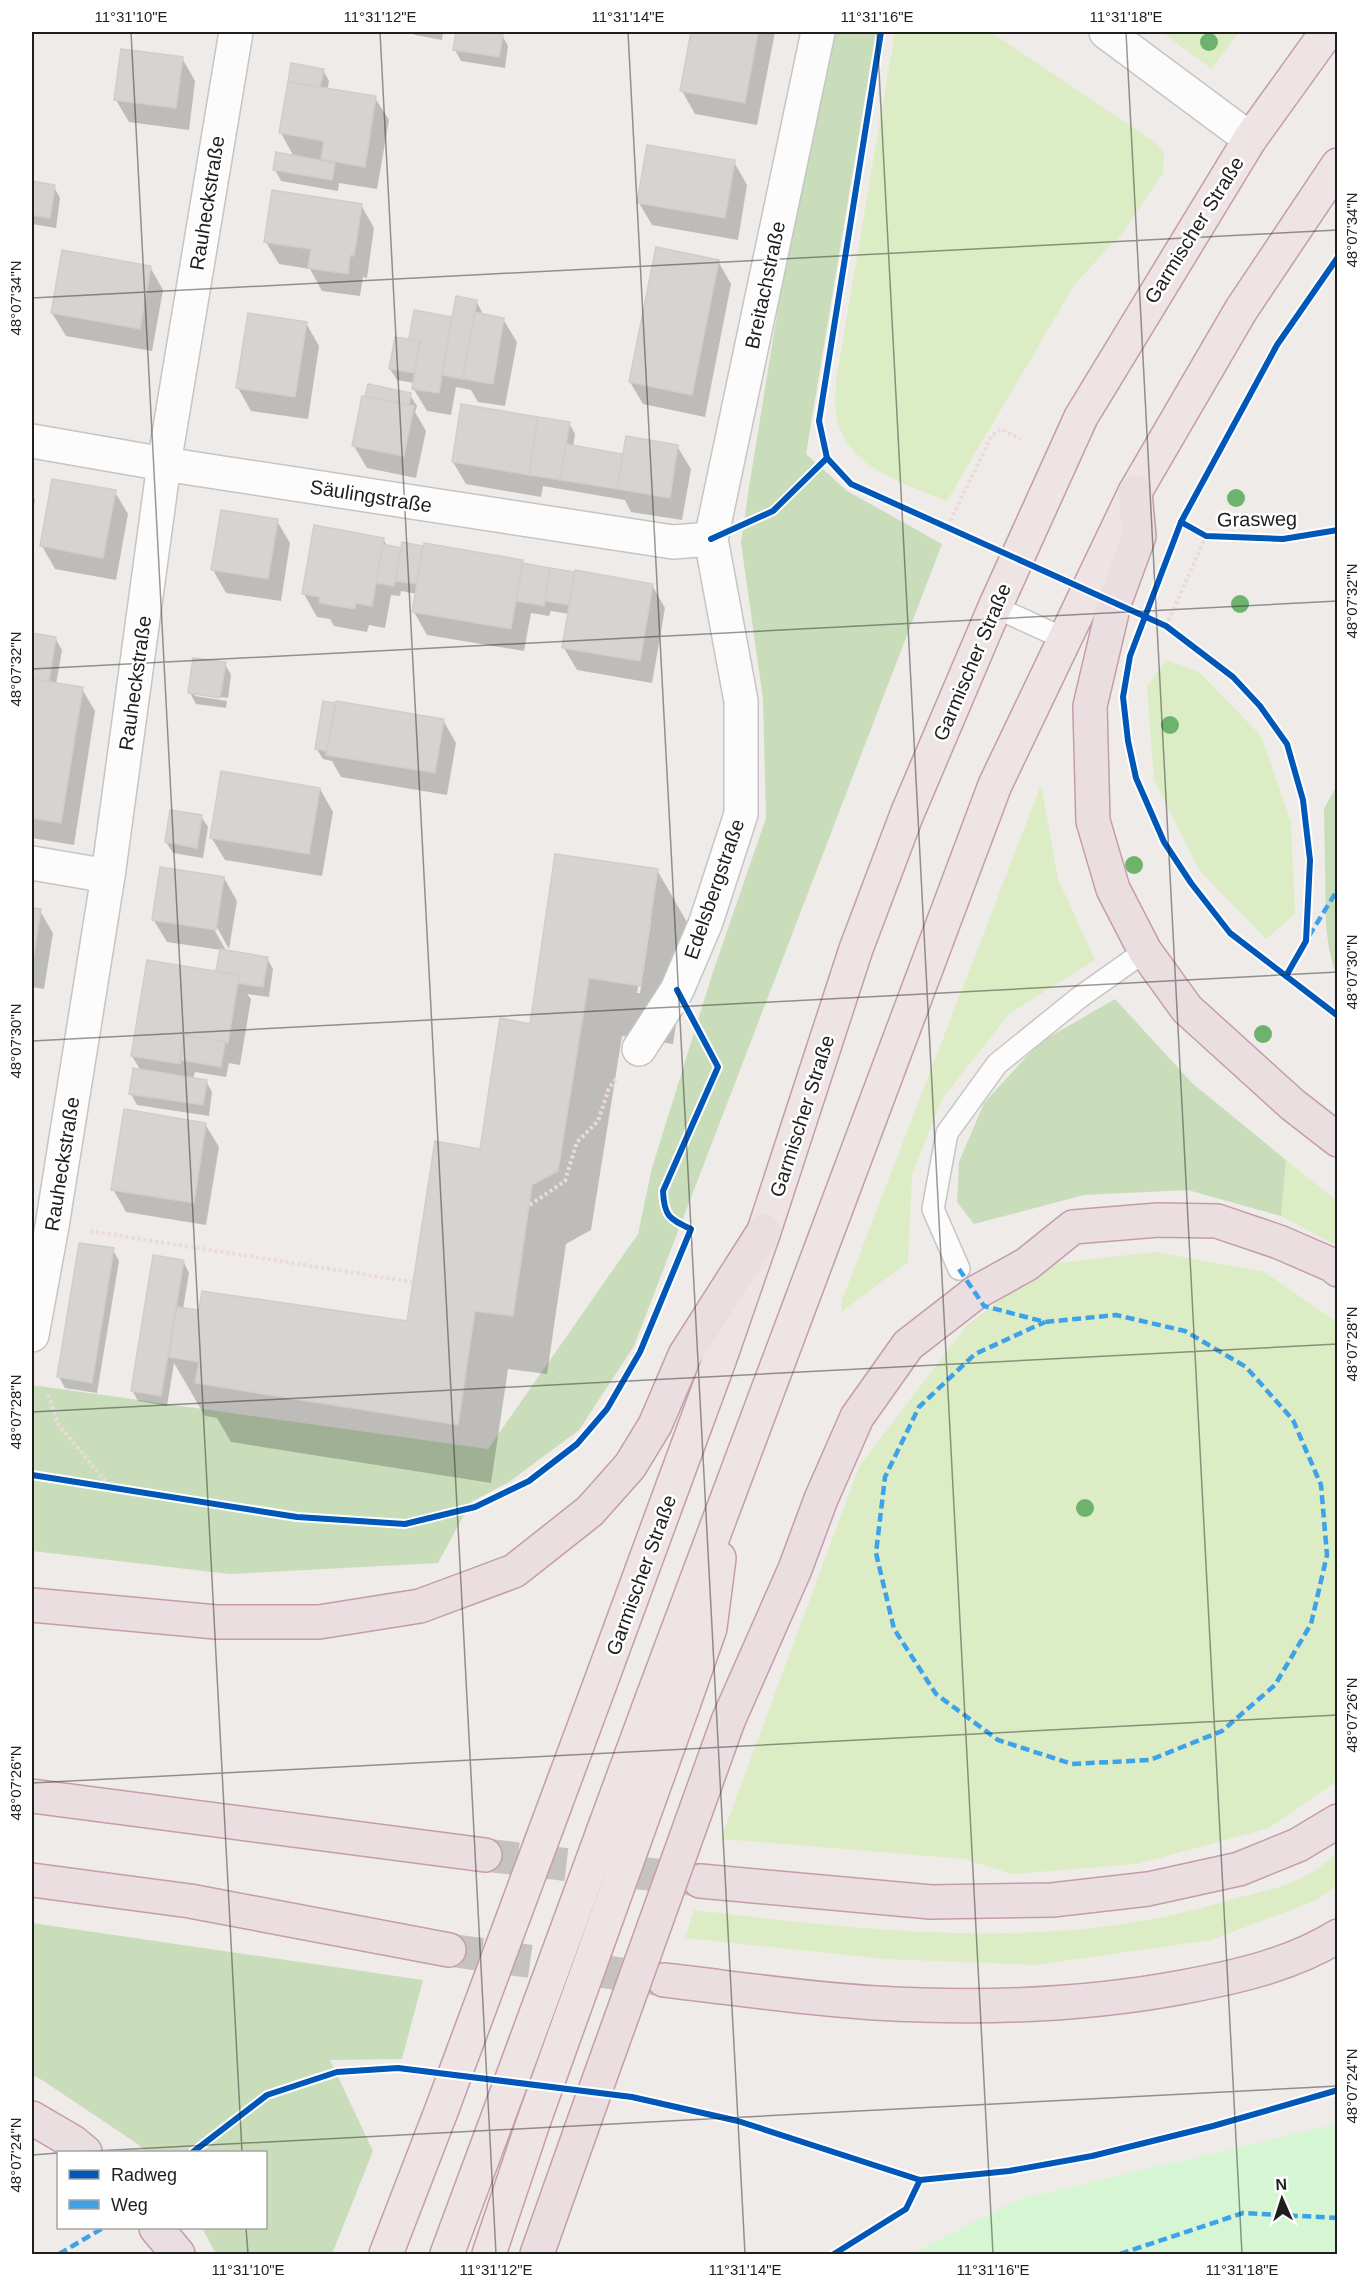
<svg xmlns="http://www.w3.org/2000/svg" width="1369" height="2286" viewBox="0 0 1369 2286" font-family="Helvetica,sans-serif">
<style>
.grass{fill:#dcedc5}
.forest{fill:#c9ddbb}
.park{fill:#d5f5d3}
.shadow{fill:#0003;fill-rule:evenodd}
.building{fill:#d6d3d1;stroke:#d1cdc9;stroke-width:1.5}
.lines{fill:none;stroke-linecap:round;stroke-linejoin:round}
.motorway-tunnel{stroke:#c5c2c0;stroke-width:33;stroke-dasharray:33 16;stroke-linecap:butt}
.service-casing{stroke:#c6c5c4;stroke-width:24}
.minor-casing{stroke:#c6c5c4;stroke-width:36}
.trunk-casing{stroke:#c59caa;stroke-width:36}
.motorway-casing{stroke:#c59caa;stroke-width:36}
.path{stroke:#ebdad9;stroke-width:4;stroke-dasharray:3 3;stroke-linecap:butt}
.service{stroke:#fcfcfc;stroke-width:21}
.minor{stroke:#fcfcfc;stroke-width:33}
.trunk{stroke:#eee4e3;stroke-width:33}
.motorway{stroke:#ebdee1;stroke-width:33}
.trunk-bridge-casing{stroke:#c59caa;stroke-width:36;stroke-linecap:butt}
.motorway-bridge-casing{stroke:#c59caa;stroke-width:36;stroke-linecap:butt}
.trunk-bridge{stroke:#eee4e3;stroke-width:33}
.motorway-bridge{stroke:#ebdee1;stroke-width:33}
.quiet{stroke:#3da2ea;stroke-width:4.5;stroke-dasharray:9 4.5;stroke-linecap:butt}
.cycleway-casing{stroke:#fff;stroke-width:10}
.cycleway{stroke:#0057b8;stroke-width:6}
.tree{fill:#6eb36d}
.ticks{fill:none;stroke:#1f1f1f;stroke-width:1.5;stroke-opacity:0.45}
.labels{text-anchor:middle;dominant-baseline:central;stroke-width:5;stroke-linejoin:round;paint-order:stroke}
.street-label{font-size:20px;fill:#1f1f1f;stroke:#fff}
.neatline{fill:none;stroke:#1f1f1f;stroke-width:2}
.ticks-label{font-size:15px;text-anchor:middle;fill:#1f1f1f}
</style>
<rect width="100%" height="100%" fill="#eeebe8"/>
<!-- grass -->
<g class="grass">
<path d="M895,32H991L1150,139L1164,152L1163,173L1123,232L1075,284L947,501C904,483 844,467 836,414C834,403 836,391 836,381Z"/>
<polygon points="1162,32 1239,32 1212,69"/>
<polygon points="1166,660 1199,672 1261,736 1291,822 1295,914 1266,939 1200,871 1154,780 1147,687"/>
<polygon points="1041,785 1058,879 1095,960 1009,1014 942,1099 912,1175 908,1262 841,1312 842,1300"/>
<polygon points="1286,1160 1337,1201 1337,1246 1281,1216"/>
<polygon points="1156,1252 1264,1272 1337,1322 1337,1781 1269,1828 1137,1864 1012,1874 964,1859 721,1839 859,1467 966,1326 1047,1264"/>
<path d="M1337,1853V1885L1317,1900L1211,1940L1035,1965L885,1959L685,1938L694,1910C873,1931 1054,1954 1230,1900C1253,1893 1279,1889 1300,1879C1313,1873 1326,1862 1337,1853Z"/>
</g>
<!-- forest -->
<g class="forest">
<polygon points="830,32 876,32 806,454 847,491 942,544 634,1346 579,1430 509,1482 471,1502 438,1563 230,1574 32,1551 32,1385 488,1449 638,1234 652,1168 712,975 766,818 763,699 741,543 749,487 789,241"/>
<polygon points="1337,785 1337,981 1329,949 1326,925 1324,809"/>
<polygon points="1115,999 1192,1083 1286,1160 1281,1216 1188,1190 1084,1195 974,1224 957,1202 959,1162 984,1103 1039,1043"/>
<polygon points="32,1923 423,1980 402,2059 330,2060 373,2151 332,2254 216,2254 202,2228 266,2228 266,2152 146,2152 139,2145 42,2080 32,2075"/>
</g>
<!-- park -->
<polygon class="park" points="1337,2124 1337,2254 911,2254 1020,2199"/>
<!-- shadow -->
<g class="shadow">
<polygon points="412,32 443,32 442,40 415,35"/>
<polygon points="458,32 480,32 502,35 508,46 505,68 461,61 455,50"/>
<polygon points="693,32 775,32 757,125 695,114 682,91"/>
<polygon points="182,58 195,81 189,130 129,122 116,100"/>
<polygon points="292,65 323,70 329,81 327,90 375,98 389,120 377,189 339,183 338,191 281,181 275,170 294,157 281,133"/>
<polygon points="734,162 747,185 738,240 652,225 639,203"/>
<polygon points="32,183 54,187 60,198 56,228 32,224"/>
<polygon points="361,205 374,228 367,278 363,277 360,296 322,291 310,269 279,264 266,242"/>
<polygon points="718,261 731,284 705,417 643,404 630,382"/>
<polygon points="150,267 163,290 152,351 66,336 52,313"/>
<polygon points="476,301 482,312 481,315 503,319 517,342 505,406 478,402 471,390 456,387 451,415 427,411 413,388 414,383 397,380 390,369 410,341 415,312 451,318 453,321"/>
<polygon points="306,323 319,346 308,419 251,411 238,388"/>
<polygon points="410,395 417,406 415,412 426,431 416,478 367,468 354,446"/>
<polygon points="569,423 575,434 573,447 622,455 677,446 691,469 682,520 631,512 625,500 543,486 541,497 466,484 453,462"/>
<polygon points="115,492 128,514 116,580 55,569 42,546"/>
<polygon points="32,493 35,500 32,521"/>
<polygon points="277,521 290,543 281,601 226,593 213,570"/>
<polygon points="383,539 388,547 402,549 403,544 522,561 525,565 652,585 665,608 652,683 577,670 564,648 569,614 551,611 549,616 531,613 524,651 427,635 414,612 417,594 401,591 400,596 391,595 385,628 369,625 367,632 334,626 330,619 317,617 304,594"/>
<polygon points="32,635 55,638 62,650 56,684 82,689 95,711 74,845 32,838"/>
<polygon points="225,664 231,675 228,698 195,693 195,696 227,701 226,708 196,704 190,693"/>
<polygon points="324,703 443,720 456,743 447,795 341,777 332,761 323,759 316,748"/>
<polygon points="320,789 333,812 322,876 225,860 211,837"/>
<polygon points="201,816 208,827 203,858 173,853 166,842"/>
<path d="M657,870L691,929L673,1044L622,1036L591,1230L566,1244L547,1374L508,1369L491,1483L231,1442L217,1418L205,1416L174,1363L167,1406L138,1401L132,1390L183,1261L189,1273L183,1309L201,1312L408,1322L482,1151L531,1026ZM648,921H651L640,993H637Z"/>
<polygon points="224,878 237,901 229,949 214,922 211,924 227,952 267,958 273,969 269,997 247,994 251,999 240,1065 229,1063 226,1077 195,1072 193,1079 206,1081 212,1092 209,1116 137,1105 131,1094 141,1071 132,1056 219,973 218,971 221,950 167,942 153,919"/>
<polygon points="32,909 40,911 53,933 44,989 32,987"/>
<polygon points="205,1124 219,1147 206,1225 126,1212 113,1189"/>
<polygon points="113,1250 119,1261 97,1393 65,1388 59,1377"/>
</g>
<!-- building -->
<g class="building">
<polygon points="456,32 503,34 499,57 453,50"/>
<polygon points="691,32 758,32 745,103 680,91"/>
<polygon points="121,49 183,57 176,108 114,100"/>
<polygon points="291,63 324,69 320,87 288,82"/>
<polygon points="288,82 376,96 365,167 321,159 324,141 279,133"/>
<polygon points="647,145 735,160 725,218 637,203"/>
<polygon points="276,152 335,163 332,180 273,170"/>
<polygon points="32,181 55,185 50,218 32,215"/>
<polygon points="272,190 362,204 354,256 350,255 348,274 308,268 311,249 264,242"/>
<polygon points="656,247 719,260 692,395 629,382"/>
<polygon points="62,250 151,266 140,329 51,313"/>
<polygon points="456,296 477,300 463,379 442,375"/>
<polygon points="414,310 452,317 439,393 412,389 420,341 409,339"/>
<polygon points="475,312 504,318 493,384 463,379"/>
<polygon points="248,313 307,322 295,397 236,388"/>
<polygon points="395,337 420,341 414,373 389,369"/>
<polygon points="368,384 411,393 409,405 365,397"/>
<polygon points="362,396 414,406 404,456 352,446"/>
<polygon points="461,404 538,417 529,475 452,462"/>
<polygon points="538,417 570,422 560,480 529,475"/>
<polygon points="626,436 678,445 670,498 617,489"/>
<polygon points="566,444 623,454 617,489 560,480"/>
<polygon points="52,479 116,490 103,558 40,546"/>
<polygon points="221,510 278,519 268,579 211,570"/>
<polygon points="314,525 384,538 372,606 356,603 355,609 319,603 320,597 302,594"/>
<polygon points="402,542 423,546 417,584 395,581"/>
<polygon points="424,543 523,560 511,629 412,612"/>
<polygon points="383,544 401,548 394,586 376,583"/>
<polygon points="523,563 550,568 544,606 516,601"/>
<polygon points="550,568 575,572 569,605 545,601"/>
<polygon points="575,570 653,584 640,661 562,648"/>
<polygon points="32,633 56,637 49,682 32,679"/>
<polygon points="193,658 226,662 220,698 188,693"/>
<polygon points="32,679 83,687 61,823 32,818"/>
<polygon points="323,701 335,703 327,751 315,749"/>
<polygon points="336,701 444,719 435,773 326,755"/>
<polygon points="221,771 320,788 309,854 210,838"/>
<polygon points="170,810 202,815 197,848 165,842"/>
<polygon points="555,854 658,869 640,986 589,978 558,1171 532,1185 513,1316 475,1311 458,1425 195,1383 199,1362 169,1357 177,1307 199,1310 202,1291 407,1321 435,1141 480,1149 500,1018 530,1024"/>
<polygon points="160,867 224,877 216,930 152,920"/>
<polygon points="32,908 41,909 32,967"/>
<polygon points="220,949 268,957 263,987 238,983 239,975 216,971"/>
<polygon points="147,960 239,975 228,1043 184,1035 180,1064 131,1056"/>
<polygon points="184,1035 225,1042 221,1067 180,1060"/>
<polygon points="133,1068 207,1080 203,1105 129,1094"/>
<polygon points="124,1109 206,1123 194,1203 111,1190"/>
<polygon points="79,1243 114,1248 92,1383 57,1377"/>
<polygon points="153,1255 184,1260 161,1396 131,1391"/>
</g>
<g class="lines">
<!-- motorway-tunnel -->
<g class="motorway-tunnel">
<polyline points="485,1855 699,1880"/>
<polyline points="449,1950 664,1980"/>
</g>
<defs>
<g id="service">
<polyline points="995,607 1065,639"/>
<polyline points="959,1269 933,1209 947,1133 997,1064 1080,997 1145,951"/>
</g>
<g id="minor">
<polyline points="1106,32 1250,139"/>
<polyline points="32,441 164,464 673,542 711,539"/>
<polyline points="32,863 108,876"/>
<polyline points="639,1049 677,990 706,922 741,814 741,701 711,539 818,32"/>
<polyline points="32,1335 52,1226 108,876 164,464 236,32"/>
</g>
<g id="trunk">
<polyline points="600,1684 720,1358 764,1231 856,949 907,814 995,607 1081,417 1250,139 1327,32"/>
<polyline points="652,1699 995,785 1135,492 1241,310 1338,165"/>
<polyline points="682,1708 710,1628 719,1558"/>
<polyline points="386,2254 442,2109"/>
<polyline points="447,2254 498,2117"/>
<polyline points="489,2254 533,2123"/>
</g>
<g id="motorway">
<polyline points="1135,492 1139,536 1114,604 1090,706 1093,821 1113,889 1145,951 1187,1009 1293,1105 1338,1140"/>
<polyline points="32,1605 216,1622 319,1622 420,1606 514,1571 590,1511 630,1466 655,1425 685,1355 764,1231"/>
<polyline points="728,1721 795,1569 821,1499 857,1417 908,1345 975,1293 1027,1264 1073,1227 1158,1220 1217,1221 1279,1242 1332,1265 1338,1270"/>
<polyline points="32,1796 485,1855"/>
<polyline points="32,1880 190,1901 449,1950"/>
<polyline points="700,1881 931,1902 1052,1900 1148,1889 1239,1869 1298,1845 1338,1821"/>
<path d="M664,1980C734,1988 805,1999 876,2003C978,2009 1082,2006 1183,1987C1236,1977 1291,1965 1338,1936"/>
<polyline points="32,2118 73,2142 85,2152"/>
<polyline points="156,2228 178,2254"/>
<polyline points="537,2254 581,2130"/>
</g>
</defs>
<!-- service casing -->
<use href="#service" class="service-casing"/>
<!-- minor casing -->
<use href="#minor" class="minor-casing"/>
<!-- trunk casing -->
<use href="#trunk" class="trunk-casing"/>
<!-- motorway casing -->
<use href="#motorway" class="motorway-casing"/>
<!-- path -->
<g class="path">
<polyline points="948,526 992,435 1001,429 1021,439"/>
<polyline points="1166,626 1206,536"/>
<polyline points="530,1205 565,1181 577,1142 598,1121 609,1088 617,1078"/>
<polyline points="90,1231 412,1282"/>
<polyline points="48,1395 58,1424 110,1487"/>
</g>
<!-- service -->
<use href="#service" class="service"/>
<!-- minor -->
<use href="#minor" class="minor"/>
<!-- trunk -->
<use href="#trunk" class="trunk"/>
<!-- motorway -->
<use href="#motorway" class="motorway"/>
<defs>
<g id="trunk-bridge">
<polyline points="442,2109 600,1684"/>
<polyline points="498,2117 652,1699"/>
<polyline points="533,2123 682,1708"/>
</g>
<polyline id="motorway-bridge" points="581,2130 728,1721"/>
</defs>
<!-- trunk-bridge casing -->
<use href="#trunk-bridge" class="trunk-bridge-casing"/>
<!-- motorway-bridge casing -->
<use href="#motorway-bridge" class="motorway-bridge-casing"/>
<!-- trunk-bridge -->
<use href="#trunk-bridge" class="trunk-bridge"/>
<!-- motorway-bridge -->
<use href="#motorway-bridge" class="motorway-bridge"/>
<!-- quiet -->
<g class="quiet">
<polyline points="1309,936 1338,889"/>
<polyline points="959,1269 984,1306 1045,1322 1116,1315 1185,1331 1246,1367 1293,1420 1321,1485 1327,1555 1311,1624 1275,1685 1222,1731 1150,1760 1072,1764 998,1740 936,1694 894,1629 876,1553 885,1477 919,1407 975,1354 1045,1322"/>
<polyline points="59,2254 103,2228"/>
<polyline points="1120,2254 1243,2213 1338,2218"/>
</g>
<defs>
<g id="cycleway">
<polyline points="881,32 819,421 827,458 851,484 1166,626 1233,677 1260,706 1287,744 1303,800 1310,860 1306,941 1286,976"/>
<polyline points="1338,257 1277,345 1181,522 1130,656 1123,697 1128,741 1136,778 1164,842 1191,883 1230,933 1338,1016"/>
<polyline points="1181,522 1206,536 1283,539 1338,530"/>
<polyline points="711,539 773,511 827,458"/>
<path d="M32,1475L297,1517L405,1524L475,1507L529,1481L577,1444L607,1409L640,1352L691,1229C669,1219 664,1216 663,1191L718,1067L677,990"/>
<polyline points="193,2152 267,2095 337,2072 398,2068 632,2097 738,2121 920,2180 1009,2171 1092,2156 1213,2126 1338,2090"/>
<polyline points="834,2254 906,2209 920,2180"/>
</g>
</defs>
<!-- cycleway casing -->
<use href="#cycleway" class="cycleway-casing"/>
<!-- cycleway -->
<use href="#cycleway" class="cycleway"/>
</g>
<!-- trees -->
<g class="tree">
<circle cx="1209" cy="42" r="9"/>
<circle cx="1236" cy="498" r="9"/>
<circle cx="1240" cy="604" r="9"/>
<circle cx="1170" cy="725" r="9"/>
<circle cx="1134" cy="865" r="9"/>
<circle cx="1263" cy="1034" r="9"/>
<circle cx="1085" cy="1508" r="9"/>
</g>
<!-- ticks -->
<path class="ticks" d="M131,32L242,2152M380,32L496,2254M628,32L745,2254M877,32L993,2254M1126,32L1242,2254M32,298L1338,230M32,669L1338,601M32,1041L1338,972M32,1412L1338,1344M32,1783L1338,1715M76,2152L1338,2086M32,2155L58,2153M246,2228L248,2254"/>
<g class="labels">
<!-- street labels -->
<g class="street-label">
<text transform="translate(207 203) rotate(-81)">Rauheckstraße</text>
<text transform="translate(1194 230) rotate(-58)">Garmischer Straße</text>
<text transform="translate(765 285) rotate(-78)">Breitachstraße</text>
<text transform="translate(371 496) rotate(9)">Säulingstraße</text>
<text transform="translate(1257 519) rotate(-1)">Grasweg</text>
<text transform="translate(972 662) rotate(-67)">Garmischer Straße</text>
<text transform="translate(135 683) rotate(-82)">Rauheckstraße</text>
<text transform="translate(714 889) rotate(-71)">Edelsbergstraße</text>
<text transform="translate(802 1116) rotate(-72)">Garmischer Straße</text>
<text transform="translate(62 1164) rotate(-81)">Rauheckstraße</text>
<text transform="translate(641 1575) rotate(-70)">Garmischer Straße</text>
</g>
</g>
<!-- border -->
<rect width="1369" height="2286" fill="none" stroke="#ffffff" stroke-width="66"/>
<!-- legend -->
<rect x="57" y="2151" width="210" height="78" fill="#ffffff" stroke="#a5a5a5" stroke-width="1.5"/>
<rect x="69" y="2170" width="30" height="9" fill="#0057b8" stroke="#a5a5a5" stroke-width="1.5"/>
<text x="111" y="2181" font-size="18" fill="#1f1f1f">Radweg</text>
<rect x="69" y="2200" width="30" height="9" fill="#3da2ea" stroke="#a5a5a5" stroke-width="1.5"/>
<text x="111" y="2211" font-size="18" fill="#1f1f1f">Weg</text>
<!-- north arrow -->
<g transform="translate(1282 2199) rotate(357)" stroke="#ffffff" stroke-width="4.5" paint-order="stroke">
<path d="M0-4.5L10 22L0 15L-10 22Z" fill="#1f1f1f"/>
<text y="-9" font-size="16" font-weight="bold" text-anchor="middle" fill="#1f1f1f">N</text>
</g>
<rect x="33" y="33" width="1303" height="2220" class="neatline"/>
<g class="ticks-label">
<text x="131" y="22">11°31'10"E</text>
<text x="380" y="22">11°31'12"E</text>
<text x="628" y="22">11°31'14"E</text>
<text x="877" y="22">11°31'16"E</text>
<text x="1126" y="22">11°31'18"E</text>
<text transform="translate(1352 230) rotate(-90)" y="5">48°07'34"N</text>
<text transform="translate(16 298) rotate(-90)" y="5">48°07'34"N</text>
<text transform="translate(1352 601) rotate(-90)" y="5">48°07'32"N</text>
<text transform="translate(16 669) rotate(-90)" y="5">48°07'32"N</text>
<text transform="translate(1352 972) rotate(-90)" y="5">48°07'30"N</text>
<text transform="translate(16 1041) rotate(-90)" y="5">48°07'30"N</text>
<text transform="translate(1352 1344) rotate(-90)" y="5">48°07'28"N</text>
<text transform="translate(16 1412) rotate(-90)" y="5">48°07'28"N</text>
<text transform="translate(1352 1715) rotate(-90)" y="5">48°07'26"N</text>
<text transform="translate(16 1783) rotate(-90)" y="5">48°07'26"N</text>
<text transform="translate(1352 2086) rotate(-90)" y="5">48°07'24"N</text>
<text transform="translate(16 2155) rotate(-90)" y="5">48°07'24"N</text>
<text x="248" y="2275">11°31'10"E</text>
<text x="496" y="2275">11°31'12"E</text>
<text x="745" y="2275">11°31'14"E</text>
<text x="993" y="2275">11°31'16"E</text>
<text x="1242" y="2275">11°31'18"E</text>
</g>
</svg>
